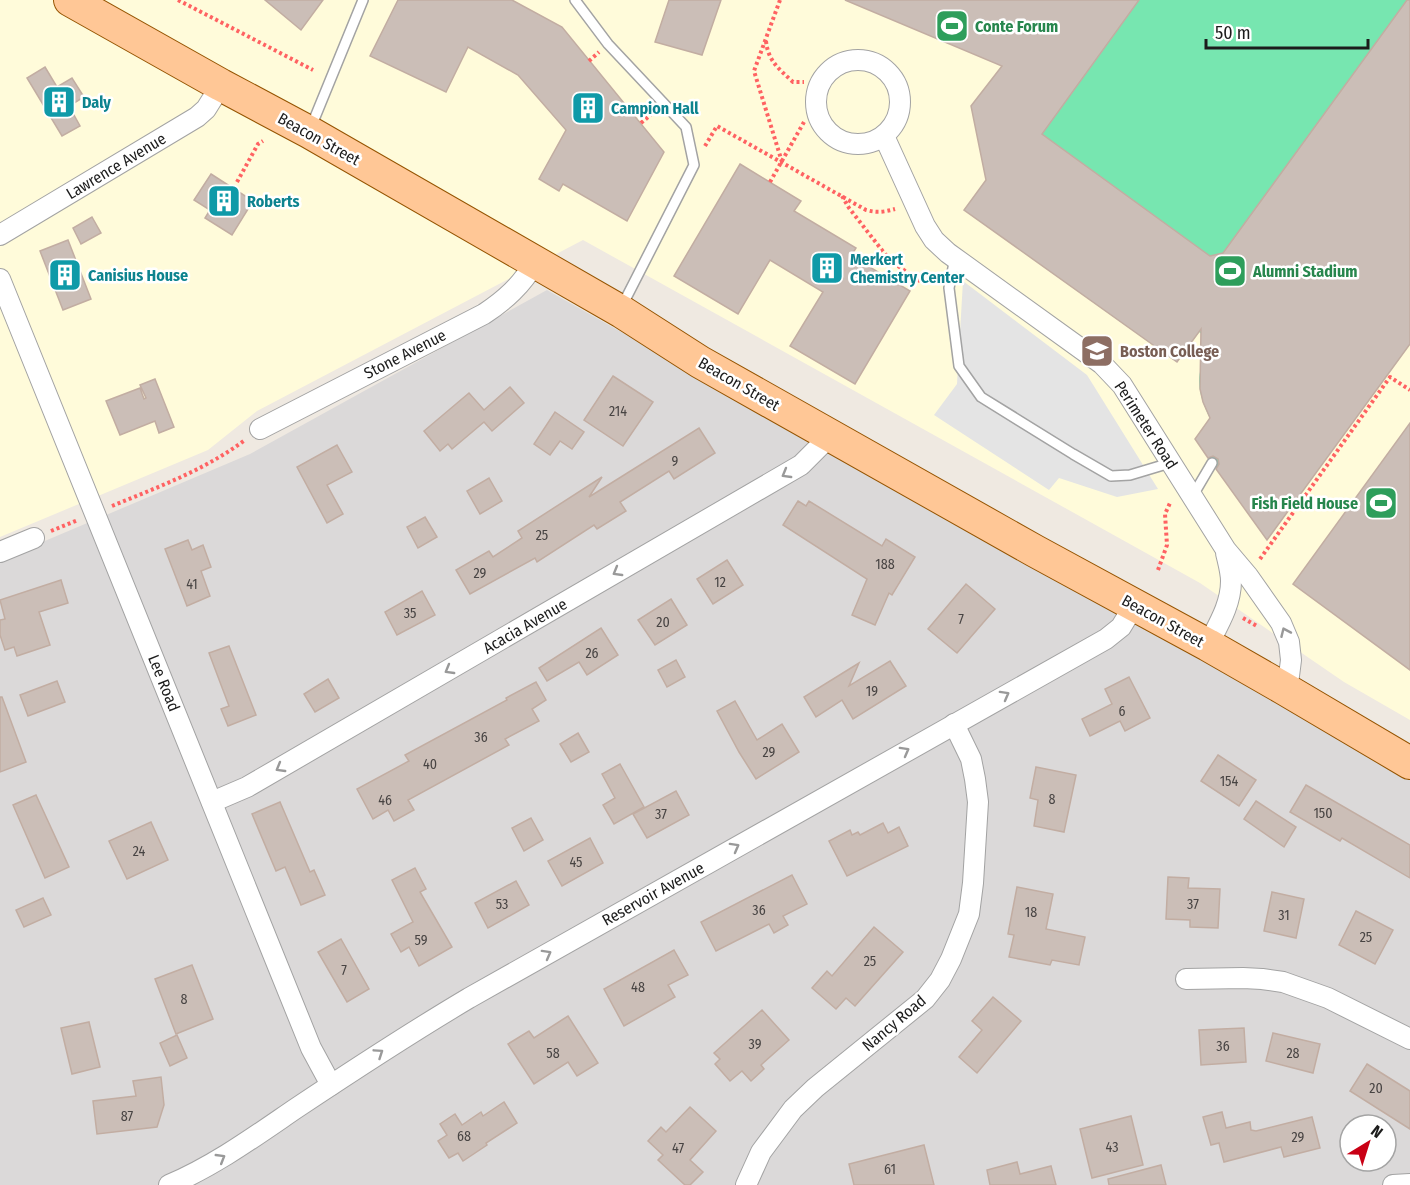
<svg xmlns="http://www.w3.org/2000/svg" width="1410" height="1185" viewBox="0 0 1410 1185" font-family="'Fira Sans Condensed',sans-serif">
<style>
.residential{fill:#dbd9d9;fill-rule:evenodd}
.education{fill:#fffbda}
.pitch{fill:#77e6b0}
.parking{fill:#e4e4e4}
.building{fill:#cbbeb7;stroke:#c2ada2;stroke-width:1.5}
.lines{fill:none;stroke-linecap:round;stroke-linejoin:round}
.service-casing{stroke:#a3a3a3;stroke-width:12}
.minor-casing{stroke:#a3a3a3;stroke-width:22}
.primary-casing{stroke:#955400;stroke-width:34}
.path{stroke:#ff6262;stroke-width:4;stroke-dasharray:3 3;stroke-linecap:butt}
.service{stroke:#fff;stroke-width:9}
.minor{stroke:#fff;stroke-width:20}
.primary{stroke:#ffc796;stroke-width:32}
.oneway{stroke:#999}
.labels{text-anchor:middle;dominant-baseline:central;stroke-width:5;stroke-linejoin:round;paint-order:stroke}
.number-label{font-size:14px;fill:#484443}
.leisure-label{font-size:16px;font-weight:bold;fill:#27864d;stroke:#fff;text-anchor:start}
.culture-label{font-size:16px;font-weight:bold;fill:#0d838f;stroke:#fff;text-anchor:start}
.street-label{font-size:16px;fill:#1c1c1c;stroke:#fff}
.education-label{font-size:16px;font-weight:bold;fill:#785e54;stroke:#fff;text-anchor:start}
</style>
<rect width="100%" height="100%" fill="#efe9e1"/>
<!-- residential -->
<path class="residential" d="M547,290L1410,778V1185H0V560L250,454ZM1350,1125H1386V1161H1350Z"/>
<!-- education -->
<polygon class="education" points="0,0 1410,0 1410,720 1344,682 1200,583 583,240 257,411 208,450 0,537"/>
<!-- pitch -->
<path class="pitch" d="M986,0H1410V344L1267,540L1195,439L1210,418C1202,403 1196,384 1201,368C1204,359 1209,350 1213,342L1199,332L1177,362L964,210L986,180L971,106L1002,66Z"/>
<!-- parking -->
<polygon class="parking" points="963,281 1087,375 1158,489 1117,497 1059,478 1049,490 934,415 957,384"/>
<!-- building -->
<g class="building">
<polygon points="265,0 323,0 301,30"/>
<polygon points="398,0 512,0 562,27 664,152 627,221 563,184 559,191 539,179 566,130 518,75 468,47 446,92 370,56"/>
<polygon points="669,0 721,0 702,55 655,42"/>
<polygon points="845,0 1139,0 1042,134 1210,256 1223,253 1407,0 1410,0 1410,344 1267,540 1216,469 1219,464 1218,459 1213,456 1208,458 1195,439 1210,418 1203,402 1200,389 1201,329 1177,362 964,210 986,180 971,106 1002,66"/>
<polygon points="45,67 57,87 72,78 84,97 69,106 80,126 62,136 27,78"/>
<polygon points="740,164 801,201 794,211 856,248 851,256 910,291 855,384 790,346 823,292 770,260 738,314 674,276"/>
<polygon points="211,174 253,201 232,235 205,218 210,210 194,200"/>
<polygon points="92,217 101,233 81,244 73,228"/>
<polygon points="68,240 91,299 63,310 40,251"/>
<polygon points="613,376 653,402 623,446 584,420"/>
<polygon points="155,379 174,427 159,433 155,421 120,435 106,401 140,388 144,399 146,398 140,385"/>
<polygon points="510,387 524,403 492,431 484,422 452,449 448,444 440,451 424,431 469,393 484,410"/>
<polygon points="555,412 584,432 572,449 560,441 550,455 534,444"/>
<polygon points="1410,423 1410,670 1293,584"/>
<polygon points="699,428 715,453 674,479 669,471 620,502 626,511 597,529 594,525 537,562 535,558 470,594 456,570 489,551 493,557 522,538 518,531 602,477 589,497"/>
<polygon points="337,445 352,472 327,485 343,514 327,523 297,467"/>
<polygon points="489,478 502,501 480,514 467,491"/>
<polygon points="798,501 806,506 809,501 882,546 886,539 915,557 892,595 889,593 875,625 852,615 867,579 783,525"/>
<polygon points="425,517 437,537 418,548 407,527"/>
<polygon points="188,540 192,550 203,545 211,567 201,571 210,596 187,606 165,549"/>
<polygon points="727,560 743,585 713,604 697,579"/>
<polygon points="61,580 68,603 39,612 50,645 17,656 14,647 5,650 0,635 0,620 5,619 0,600"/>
<polygon points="966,584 995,609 957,653 928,629"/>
<polygon points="422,591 435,615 397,635 385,612"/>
<polygon points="671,599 687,625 655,645 638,620"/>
<polygon points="601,628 618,655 587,675 579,662 547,681 539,668"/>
<polygon points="229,646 256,715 228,726 221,709 229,706 209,653"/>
<polygon points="676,660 685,677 667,687 658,670"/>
<polygon points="890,661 906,686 853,719 842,700 816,717 804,697 859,663 849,686"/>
<polygon points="1129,677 1150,718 1125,731 1120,721 1090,736 1082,719 1112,704 1105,689"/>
<polygon points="328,679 339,698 315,712 304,694"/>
<polygon points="57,681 65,702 28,716 20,695"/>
<polygon points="536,682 546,700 532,709 539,721 505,739 509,745 408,800 414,810 394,821 388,810 373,819 357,789 409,761 405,755 507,700 506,698"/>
<polygon points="0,697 2,697 26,762 0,772"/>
<polygon points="735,701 757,740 782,724 799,752 756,779 739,752 717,711"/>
<polygon points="578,733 589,752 571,762 560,744"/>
<polygon points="1218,755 1256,780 1239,806 1201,781"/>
<polygon points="620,764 644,807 614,824 603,805 615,798 602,774"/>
<polygon points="1036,767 1076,775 1064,832 1034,826 1038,800 1030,798"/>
<polygon points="1306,785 1410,845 1410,878 1342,838 1340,841 1290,812"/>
<polygon points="676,791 689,815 647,838 633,814"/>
<polygon points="36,795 69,867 45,878 13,805"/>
<polygon points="1256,801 1296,827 1284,847 1244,819"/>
<polygon points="280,802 310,872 314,870 325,895 301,905 285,867 276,871 252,814"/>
<polygon points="531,818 543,840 524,851 512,828"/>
<polygon points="151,822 168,860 127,879 109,841"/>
<polygon points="883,823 888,833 899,827 908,846 847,876 829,841 850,830 852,835 858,832 860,835"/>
<polygon points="590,838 603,863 562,886 548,861"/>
<polygon points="415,868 426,889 420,892 452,947 419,966 409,947 401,952 391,934 413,922 392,880"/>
<polygon points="792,875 807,904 783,916 788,925 774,933 769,924 716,951 701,922"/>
<polygon points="1168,877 1189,878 1188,888 1220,889 1218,928 1190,927 1190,920 1166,919"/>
<polygon points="516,881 529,905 488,928 475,903"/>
<polygon points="1017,887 1053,894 1046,929 1085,937 1079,965 1052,960 1050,965 1009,957 1014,935 1008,934"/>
<polygon points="1272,892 1304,899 1296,938 1264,931"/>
<polygon points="43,898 51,915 24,927 16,910"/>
<polygon points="1356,911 1393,930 1375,964 1339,945"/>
<polygon points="874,927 903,952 855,1006 846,998 836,1009 812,988 827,971 832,976"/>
<polygon points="341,939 369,989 347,1002 318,952"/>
<polygon points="674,950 688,975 668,985 675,997 624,1026 604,989"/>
<polygon points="192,965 213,1019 176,1034 155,979"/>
<polygon points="993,997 1021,1021 977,1073 959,1057 982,1030 972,1021"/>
<polygon points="762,1010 789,1040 761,1065 764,1069 751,1081 742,1071 730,1081 715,1064 720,1059 714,1053"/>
<polygon points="568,1016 598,1063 577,1076 568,1062 534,1084 508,1044 529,1031 534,1038"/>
<polygon points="89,1022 100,1067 72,1074 61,1028"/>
<polygon points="1244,1028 1246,1062 1201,1065 1199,1030"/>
<polygon points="1273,1033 1320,1044 1313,1073 1266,1061"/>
<polygon points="177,1035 187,1058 170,1066 160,1043"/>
<polygon points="1367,1064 1410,1091 1410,1129 1350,1091"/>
<polygon points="161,1077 164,1105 157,1127 97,1134 93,1101 136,1096 133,1081"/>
<polygon points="504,1102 517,1123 486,1143 487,1145 463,1161 458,1153 449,1158 438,1141 447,1135 440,1124 455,1114 462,1125 481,1112 483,1116"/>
<polygon points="690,1107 716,1131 690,1160 703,1172 690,1185 685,1185 658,1160 663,1155 648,1141 661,1127 666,1132"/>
<polygon points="1222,1112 1226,1128 1250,1122 1251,1130 1256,1131 1312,1117 1320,1148 1284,1157 1281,1147 1224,1162 1219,1143 1211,1145 1203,1117"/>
<polygon points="1131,1116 1143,1165 1092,1178 1080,1129"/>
<polygon points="924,1145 934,1185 854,1185 849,1164"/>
<polygon points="1017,1162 1020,1174 1051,1166 1056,1185 990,1185 987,1170"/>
<polygon points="1161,1165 1166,1185 1109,1185 1108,1179"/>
</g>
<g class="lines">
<defs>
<g id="service">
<polyline points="575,0 608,44 686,127 694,165 622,306"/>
<polyline points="311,127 363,0"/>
<polyline points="955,258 949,288 959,366 981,397 1073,454 1111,476 1130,475 1170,463"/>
<polyline points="1192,497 1212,463"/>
</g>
<g id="minor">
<circle cx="858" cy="102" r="42"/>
<polyline points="884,136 925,226 934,240 948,253 1102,364 1122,385 1226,550 1248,576 1281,623 1289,642 1291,660 1289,676 1283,688"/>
<polyline points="0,235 197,117 206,109 221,85"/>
<polyline points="0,279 311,1048 331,1085"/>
<path d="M260,429L484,314C505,300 522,285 535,262"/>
<polyline points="0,552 34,538"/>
<path d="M1208,645C1218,625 1231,605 1231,581C1231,572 1228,562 1226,553"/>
<polyline points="212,802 247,787 801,465 822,444 827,434"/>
<polyline points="1186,979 1243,978 1262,979 1283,982 1328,998 1410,1039"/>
<path d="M169,1185C214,1166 254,1137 295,1109C352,1071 410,1033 469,998L1106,639L1121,627L1135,604"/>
<polyline points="746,1185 761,1152 793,1109 815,1088 925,999 940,980 951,959 969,914 973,883 978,802 975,779 971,759 954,724"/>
<polyline points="1393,1185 1410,1184"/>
</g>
<polyline id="primary" points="70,0 221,85 309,132 622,312 700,362 1035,551 1208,645 1283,688 1410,763"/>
</defs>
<!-- service casing -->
<use href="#service" class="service-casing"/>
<!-- minor casing -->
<use href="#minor" class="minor-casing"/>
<!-- primary casing -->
<use href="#primary" class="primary-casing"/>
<!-- path -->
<g class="path">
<polyline points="178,0 313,70"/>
<polyline points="780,0 754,71 782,162"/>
<path d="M766,41C768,61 779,69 793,82H804"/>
<polyline points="589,61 599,52"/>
<polyline points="641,123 654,112"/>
<path d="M705,146L717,126L866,210C877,213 884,212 895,209"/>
<polyline points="237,182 258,144 263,141"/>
<polyline points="770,182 804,122"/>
<polyline points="842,196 849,208 885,254 898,266 921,282"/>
<path d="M112,506C158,487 205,470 245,440"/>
<polyline points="51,531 78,520"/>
<polyline points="1260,559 1390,377 1410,390"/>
<polyline points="1158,570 1167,545 1165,514 1170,503"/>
<polyline points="1243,618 1257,626"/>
</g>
<!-- service -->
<use href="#service" class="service"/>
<!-- minor -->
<use href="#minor" class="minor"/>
<!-- primary -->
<use href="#primary" class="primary"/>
</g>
<!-- one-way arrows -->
<defs><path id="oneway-chevron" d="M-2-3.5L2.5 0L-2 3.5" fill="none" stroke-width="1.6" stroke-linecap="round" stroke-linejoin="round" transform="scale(1.5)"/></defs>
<g class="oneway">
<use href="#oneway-chevron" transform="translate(786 474) rotate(150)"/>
<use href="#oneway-chevron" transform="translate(617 572) rotate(150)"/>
<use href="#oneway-chevron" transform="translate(1285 632) rotate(-114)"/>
<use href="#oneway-chevron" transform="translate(449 670) rotate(150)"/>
<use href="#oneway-chevron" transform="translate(1005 695) rotate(-29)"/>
<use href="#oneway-chevron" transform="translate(905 751) rotate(-29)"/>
<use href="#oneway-chevron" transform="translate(280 768) rotate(150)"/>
<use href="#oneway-chevron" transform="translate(735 847) rotate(-29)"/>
<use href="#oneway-chevron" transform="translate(547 954) rotate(-29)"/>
<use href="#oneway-chevron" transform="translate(379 1053) rotate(-34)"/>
<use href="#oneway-chevron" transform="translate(221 1158) rotate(-31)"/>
</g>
<!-- icons -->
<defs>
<symbol id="stadium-square" viewBox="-11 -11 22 22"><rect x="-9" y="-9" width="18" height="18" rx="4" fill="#2e9e5b" stroke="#fff"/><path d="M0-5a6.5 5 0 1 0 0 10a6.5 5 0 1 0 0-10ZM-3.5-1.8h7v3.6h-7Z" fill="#fff"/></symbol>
<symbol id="building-square" viewBox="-11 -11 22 22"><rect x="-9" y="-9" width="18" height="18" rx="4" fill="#0f9aa8" stroke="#fff"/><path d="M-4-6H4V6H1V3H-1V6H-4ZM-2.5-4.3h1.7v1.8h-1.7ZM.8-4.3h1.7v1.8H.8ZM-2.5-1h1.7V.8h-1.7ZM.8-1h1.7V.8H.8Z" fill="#fff"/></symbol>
<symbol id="university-square" viewBox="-11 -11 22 22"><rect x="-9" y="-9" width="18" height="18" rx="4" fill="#8d6e63" stroke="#fff"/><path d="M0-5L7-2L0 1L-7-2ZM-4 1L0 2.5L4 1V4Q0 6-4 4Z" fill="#fff"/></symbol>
</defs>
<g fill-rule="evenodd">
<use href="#stadium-square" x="933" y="7" width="38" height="38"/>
<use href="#building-square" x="40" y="83" width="38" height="38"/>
<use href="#building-square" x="569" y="89" width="38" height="38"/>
<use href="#building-square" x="205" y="182" width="38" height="38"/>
<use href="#building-square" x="808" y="249" width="38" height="38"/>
<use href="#stadium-square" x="1211" y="252" width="38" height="38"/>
<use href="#building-square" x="46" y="256" width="38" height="38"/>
<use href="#university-square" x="1078" y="332" width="38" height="38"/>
<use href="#stadium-square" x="1362" y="484" width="38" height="38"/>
</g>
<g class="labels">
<!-- number labels -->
<g class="number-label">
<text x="618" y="411">214</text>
<text x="675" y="461">9</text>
<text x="542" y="535">25</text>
<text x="885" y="564">188</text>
<text x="480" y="573">29</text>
<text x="720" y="582">12</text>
<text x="192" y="584">41</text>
<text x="410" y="613">35</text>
<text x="961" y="619">7</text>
<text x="663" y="622">20</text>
<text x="592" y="653">26</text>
<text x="872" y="691">19</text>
<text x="1122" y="711">6</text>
<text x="481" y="737">36</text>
<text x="769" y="752">29</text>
<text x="430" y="764">40</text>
<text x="1229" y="781">154</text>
<text x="1052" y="799">8</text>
<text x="385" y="800">46</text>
<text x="1323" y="813">150</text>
<text x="661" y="814">37</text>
<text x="139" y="851">24</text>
<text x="576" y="862">45</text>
<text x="502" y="904">53</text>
<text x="1193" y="904">37</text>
<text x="759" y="910">36</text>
<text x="1031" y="912">18</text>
<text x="1284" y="915">31</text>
<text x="1366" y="937">25</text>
<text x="421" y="940">59</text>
<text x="870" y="961">25</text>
<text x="344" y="970">7</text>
<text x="638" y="987">48</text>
<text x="184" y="999">8</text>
<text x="755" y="1044">39</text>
<text x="1223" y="1046">36</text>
<text x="553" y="1053">58</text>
<text x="1293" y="1053">28</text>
<text x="1376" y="1088">20</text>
<text x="127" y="1116">87</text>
<text x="464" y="1136">68</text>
<text x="1298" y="1137">29</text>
<text x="1112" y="1147">43</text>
<text x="678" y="1148">47</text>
<text x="890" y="1169">61</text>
</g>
<!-- leisure labels -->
<g class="leisure-label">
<text x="975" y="26">Conte Forum</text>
<text x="1253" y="271">Alumni Stadium</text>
<text x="1358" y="503" text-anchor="end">Fish Field House</text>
</g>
<!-- culture labels -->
<g class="culture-label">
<text x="82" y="102">Daly</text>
<text x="611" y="108">Campion Hall</text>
<text x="247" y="201">Roberts</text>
<text x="850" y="259">Merkert<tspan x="850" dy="18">Chemistry Center</tspan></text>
<text x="88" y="275">Canisius House</text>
</g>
<!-- street labels -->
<g class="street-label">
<text transform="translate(319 139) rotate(29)">Beacon Street</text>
<text transform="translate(116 166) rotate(-31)">Lawrence Avenue</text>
<text transform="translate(405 354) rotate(-27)">Stone Avenue</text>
<text transform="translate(739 384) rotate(30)">Beacon Street</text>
<text transform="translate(1146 425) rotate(57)">Perimeter Road</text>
<text transform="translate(1163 621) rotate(29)">Beacon Street</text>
<text transform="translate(525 626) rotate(-30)">Acacia Avenue</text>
<text transform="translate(164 683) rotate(68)">Lee Road</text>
<text transform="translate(653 894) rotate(-29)">Reservoir Avenue</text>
<text transform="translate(894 1023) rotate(-40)">Nancy Road</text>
</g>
<!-- education labels -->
<g class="education-label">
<text x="1120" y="351">Boston College</text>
</g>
</g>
<!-- north arrow -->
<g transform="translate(1368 1143) rotate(38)"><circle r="28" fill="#ffffff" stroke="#a4a4a4" stroke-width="1.5"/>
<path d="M0-4.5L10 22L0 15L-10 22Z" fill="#c90015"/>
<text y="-9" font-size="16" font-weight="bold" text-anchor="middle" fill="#1c1c1c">N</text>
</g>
<!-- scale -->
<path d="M1206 39v9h162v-9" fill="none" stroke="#1c1c1c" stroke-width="3"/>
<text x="1215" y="39" font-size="18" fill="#1c1c1c" stroke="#ffffff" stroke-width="4.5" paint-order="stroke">50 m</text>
</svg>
